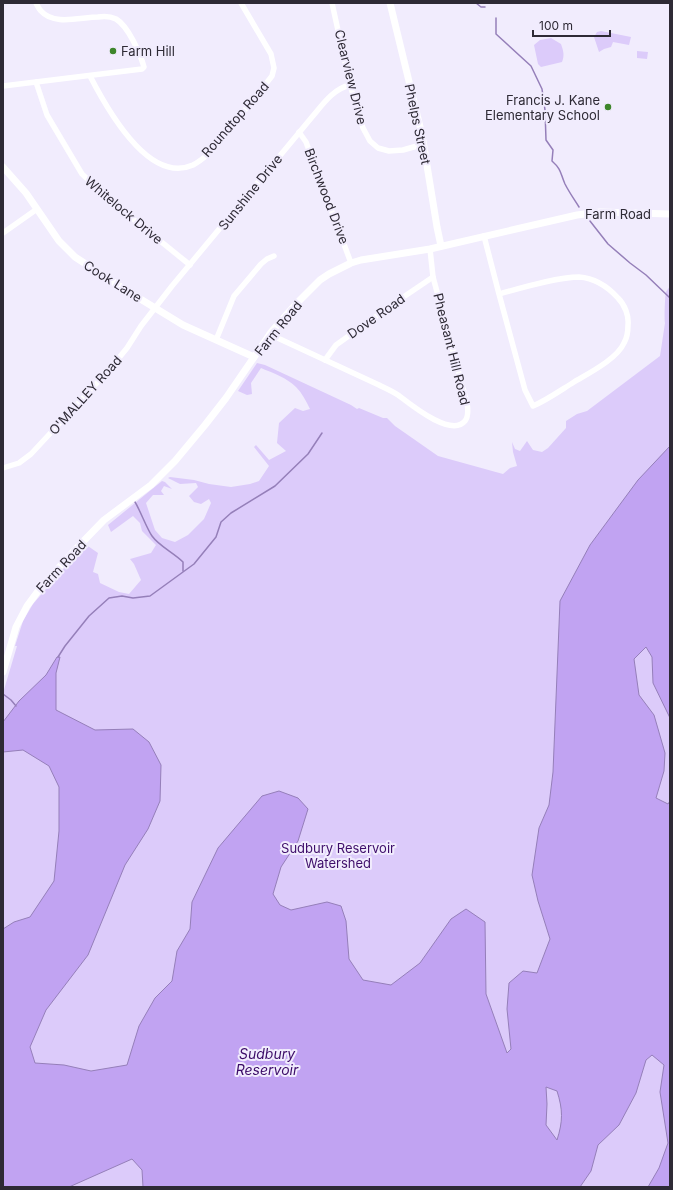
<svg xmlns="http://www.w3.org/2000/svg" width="673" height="1190" viewBox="0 0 673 1190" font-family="Inter,sans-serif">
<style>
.green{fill:#dccbfa}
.water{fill:#c1a3f2;stroke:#957fb9;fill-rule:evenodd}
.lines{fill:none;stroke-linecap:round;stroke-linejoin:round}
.stream{stroke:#957fb9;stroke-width:1.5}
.minor{stroke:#fff;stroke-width:5.5}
.tertiary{stroke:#fff;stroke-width:7}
.poi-dot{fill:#3d852b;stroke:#f1ecfd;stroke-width:1.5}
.labels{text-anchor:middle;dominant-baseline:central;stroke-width:4;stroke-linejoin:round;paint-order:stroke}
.poi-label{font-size:13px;fill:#2e2a35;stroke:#f1ecfd;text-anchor:start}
.street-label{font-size:13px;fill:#2e2a35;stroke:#f1ecfd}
.park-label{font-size:13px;fill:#3e0e6a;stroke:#f1ecfd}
.water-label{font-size:14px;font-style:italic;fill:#3c0c68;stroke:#f1ecfd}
</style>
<rect width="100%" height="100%" fill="#f1ecfd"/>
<!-- green -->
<g class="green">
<polygon points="601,31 631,37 629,45 613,42 611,47 604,49 599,52 594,37 597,32"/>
<path d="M551,38L561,44C563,50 565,55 562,62L541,67L538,64L534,45L540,40Z"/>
<polygon points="637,51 648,52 647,59 637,58"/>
<path d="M670,286V1187H3V693L17,646H15L23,621L33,604L85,544L98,553L93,572L98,574L100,583L119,592L129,594L141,580L134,564L130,559L151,553L156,545L142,531L140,523L133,516L111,532L108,525L162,481L165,482L172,489L164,486L161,491L164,495H153L146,503L155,530L162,538L175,542L188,535L204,519L211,503L209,499L201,504L194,502L189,496L198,487L196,483L180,484L168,478L170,477L194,480L209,484L231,487L250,484L259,481L269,466L254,447L256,445L269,460L286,451L277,443L279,423L295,408L303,411L310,409C306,401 302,393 296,387C287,378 273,373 261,368L251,383L252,394L247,395L238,391L257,363L265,365L351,405L357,409L359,408L383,418H387L395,426L438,456L503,474L510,468L517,466L513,452L512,442L515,449L520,451L527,441L533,450L542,452L548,448L566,428V421L577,414L587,411L660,356L665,323C664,321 665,294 666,292C666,291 670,287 670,286Z"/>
</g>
<!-- water -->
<path class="water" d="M670,446V718L653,683L652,657L646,647L634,659L639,695L654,715L665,753L664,771L656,798L668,804L670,801V1187H648L659,1168L668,1143L660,1092L664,1065L652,1055L646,1060L636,1093L619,1125L598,1145L591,1171L580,1187H143L142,1170L132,1159L69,1187H3V929L14,922L30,917L54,881L59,831V787L49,766L23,750L3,752V722L19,701L46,675L57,657H60L56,673V710L95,730L133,729L149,742L161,765L160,801L148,829L125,865L88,955L46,1010L30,1047L35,1063L64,1065L91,1071L127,1065L139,1026L155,998L172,981L177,951L190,929L192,902L218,848L262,796L279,791L298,798L308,809L298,841L281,867L273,894L280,905L291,910L327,902L341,906L346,921L349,959L363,980L391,985L420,963L451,919L466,909L485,922L486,994L507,1053L511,1049L507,1009L509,983L523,971L537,973L550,939L538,901L532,875L539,828L549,805L553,772L560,601L590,545L638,480ZM546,1087L557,1091C563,1110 563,1121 557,1140L546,1125L547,1104Z"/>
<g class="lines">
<!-- stream -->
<g class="stream">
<polyline points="476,3 481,7 485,7"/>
<path d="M496,18V34L531,66L542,89L545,110L546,140L553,150L552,161C562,170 560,173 565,184C569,192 574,199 579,207"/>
<polyline points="590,221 608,244 630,263 646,275 670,298"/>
<path d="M135,502C140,510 147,529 152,536C159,546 174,553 183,562V571"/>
<polyline points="58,657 65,646 89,616 109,598 122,596 133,598 150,596 194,564 216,537 221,522 231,513 275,486 308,454 322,433"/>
<polyline points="3,694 11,700 16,706"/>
</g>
<!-- minor -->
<g class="minor">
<polyline points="332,3 350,85 363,128 370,141 378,148 389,151 403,150 424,144"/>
<path d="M90,76C106,107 148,185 193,165C201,161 207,155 213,150L272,76L274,68L271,54L241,3"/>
<polyline points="36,82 47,115 82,174 112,202 190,265"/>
<path d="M3,86L142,69L144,67C140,53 128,26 116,19C110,16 104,16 98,17C81,17 54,26 41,11C39,9 37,5 36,3"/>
<polyline points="299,132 306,142 351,263"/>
<polyline points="3,233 37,209"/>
<path d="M484,236L499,294C521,288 557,277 579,277C594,278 608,287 618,298C625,305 629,316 628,325C628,331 627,338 624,343C617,359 589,373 574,382C561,390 547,400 533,406L525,390L499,294"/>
<path d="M269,334L379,385C385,388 392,391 398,395C410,404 451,438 465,421C469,416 468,409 467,403L433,277L430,249"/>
<polyline points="216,340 234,296 261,264 267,259 274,256"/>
<polyline points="325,360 336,345 399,300 433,277"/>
<path d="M3,468L19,463L31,454L109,370L127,348L141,326L172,286L312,117C323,104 333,89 350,85"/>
</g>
<!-- tertiary -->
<g class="tertiary">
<polyline points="390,3 422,135 437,227 441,246"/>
<polyline points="3,167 26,193 59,241 75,257 124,289 183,325 254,357"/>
<polyline points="3,672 16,627 27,606 41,587 72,553 104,520 151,485 175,461 205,425 226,398 272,331 295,305 320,280 329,274 351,263 361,260 430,249 577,215 600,212 670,214"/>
</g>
</g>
<!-- markers -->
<g class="poi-dot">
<circle cx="113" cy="51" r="4"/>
<circle cx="608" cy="107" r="4"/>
</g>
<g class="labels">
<!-- poi labels -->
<g class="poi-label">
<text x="121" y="51">Farm Hill</text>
<text x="600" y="100" text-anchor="end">Francis J. Kane<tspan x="600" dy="15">Elementary School</tspan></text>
</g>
<!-- street labels -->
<g class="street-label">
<text transform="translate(351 77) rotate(76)">Clearview Drive</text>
<text transform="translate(235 119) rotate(-49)">Roundtop Road</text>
<text transform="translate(418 124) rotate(78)">Phelps Street</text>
<text transform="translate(250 192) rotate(-51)">Sunshine Drive</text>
<text transform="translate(327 196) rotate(69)">Birchwood Drive</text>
<text transform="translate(124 210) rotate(40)">Whitelock Drive</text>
<text x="618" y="214">Farm Road</text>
<text transform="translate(113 281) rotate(32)">Cook Lane</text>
<text transform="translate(376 316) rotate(-35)">Dove Road</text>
<text transform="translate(278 328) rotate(-51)">Farm Road</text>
<text transform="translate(452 349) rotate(76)">Pheasant Hill Road</text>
<text transform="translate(85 395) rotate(-48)">O'MALLEY Road</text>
<text transform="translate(61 566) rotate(-47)">Farm Road</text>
</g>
<!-- park labels -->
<g class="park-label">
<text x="338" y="848">Sudbury Reservoir<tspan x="338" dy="15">Watershed</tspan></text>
</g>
<!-- water labels -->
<g class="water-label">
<text x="267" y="1053">Sudbury<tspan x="267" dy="16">Reservoir</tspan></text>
</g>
</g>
<!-- border -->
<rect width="673" height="1190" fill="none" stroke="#2e2a35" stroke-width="8"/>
<!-- scale -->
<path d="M533 30v6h77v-6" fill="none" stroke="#2e2a35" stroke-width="2"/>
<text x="539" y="30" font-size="12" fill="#2e2a35" stroke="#f1ecfd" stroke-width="3" paint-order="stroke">100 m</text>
</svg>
